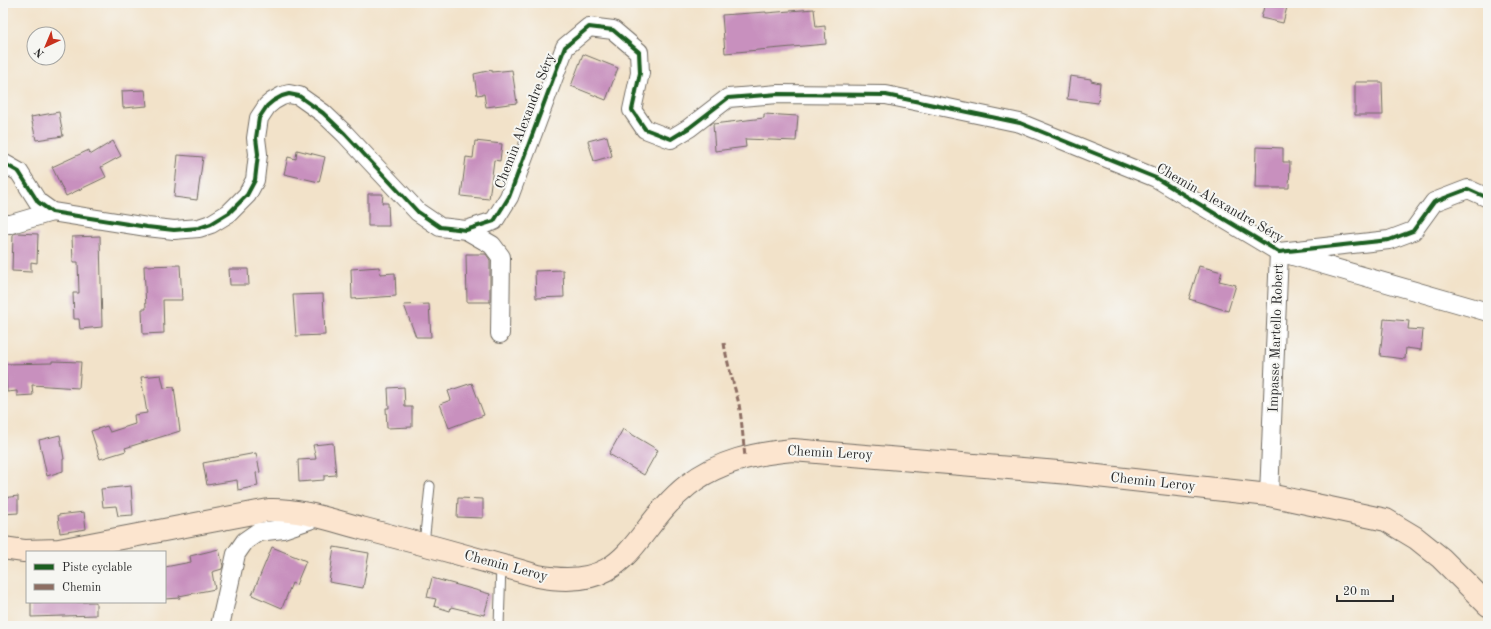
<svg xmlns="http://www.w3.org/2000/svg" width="1491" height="629" viewBox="0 0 1491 629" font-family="'Old Standard TT',serif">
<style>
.building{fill:#c890be}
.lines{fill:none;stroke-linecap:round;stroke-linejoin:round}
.lane-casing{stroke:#716b62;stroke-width:11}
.street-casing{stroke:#716b62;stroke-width:20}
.secondary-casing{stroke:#716b62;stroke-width:24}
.lane{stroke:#fff;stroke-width:9}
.street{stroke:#fff;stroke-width:18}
.secondary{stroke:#fce5cf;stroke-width:22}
.quiet{stroke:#8d6e63;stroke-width:3;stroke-dasharray:6 3;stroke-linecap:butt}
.cycleway-casing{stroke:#f6f6f2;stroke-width:6}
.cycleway{stroke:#1b5e20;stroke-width:4}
.labels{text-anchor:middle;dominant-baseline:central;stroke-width:4;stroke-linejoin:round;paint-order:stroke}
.street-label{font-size:14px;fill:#2b2b2b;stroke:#f6f6f2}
</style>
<rect width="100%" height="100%" fill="#f6f6f2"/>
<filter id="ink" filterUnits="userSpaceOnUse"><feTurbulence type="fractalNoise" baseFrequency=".025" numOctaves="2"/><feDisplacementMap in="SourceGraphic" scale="8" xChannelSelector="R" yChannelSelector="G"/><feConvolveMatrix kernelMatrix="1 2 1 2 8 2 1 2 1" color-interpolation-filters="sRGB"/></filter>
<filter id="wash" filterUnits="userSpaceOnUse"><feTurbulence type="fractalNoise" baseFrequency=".012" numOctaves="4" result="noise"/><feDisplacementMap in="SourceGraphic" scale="16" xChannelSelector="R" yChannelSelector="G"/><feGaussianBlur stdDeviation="0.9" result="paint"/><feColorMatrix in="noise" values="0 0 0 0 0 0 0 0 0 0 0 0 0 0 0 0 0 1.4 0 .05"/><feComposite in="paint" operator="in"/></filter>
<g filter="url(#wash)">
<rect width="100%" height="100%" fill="#f2e2c9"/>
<g id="blocks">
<!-- building -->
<g class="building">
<polygon points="1265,3 1288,3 1283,23 1261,18"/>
<polygon points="814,9 816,27 825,26 826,44 725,53 722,15 766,12 766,13"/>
<polygon points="583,54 618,68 606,100 571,86"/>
<polygon points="492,70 492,72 512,70 517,103 486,107 484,94 477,95 474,74"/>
<polygon points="1070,76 1091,79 1091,81 1100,83 1098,103 1067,99"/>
<polygon points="1355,82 1382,82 1383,115 1355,115"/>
<polygon points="145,90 147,106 123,108 122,91"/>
<polygon points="59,112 63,136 36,140 31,117"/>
<polygon points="764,114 798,116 796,141 745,139 746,147 715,151 713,124 764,118"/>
<polygon points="607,136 612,156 594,161 588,141"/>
<polygon points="113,141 121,156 101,167 106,177 66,196 52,167 89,150 90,155"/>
<polygon points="475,141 502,144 500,161 494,160 489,199 461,196 466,157 473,158"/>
<polygon points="1256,147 1283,148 1283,162 1290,162 1289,188 1255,188"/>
<polygon points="297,150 325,157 319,182 284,174 288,157 296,159"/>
<polygon points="178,155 203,157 197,200 174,197"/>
<polygon points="368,194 383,194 382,203 388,203 389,226 368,226"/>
<polygon points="17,233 38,234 37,263 31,262 31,272 12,271 13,234"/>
<polygon points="100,236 102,327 80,329 79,319 74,319 73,293 79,293 78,262 73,262 72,237"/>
<polygon points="466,254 486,254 490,260 490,302 467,302"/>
<polygon points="180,265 182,300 163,300 164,333 143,334 142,309 146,309 144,266"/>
<polygon points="1199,266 1222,272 1219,281 1236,285 1228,311 1189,299"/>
<polygon points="379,267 380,274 395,273 396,296 352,299 351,269"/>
<polygon points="229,269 248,269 249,285 230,285"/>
<polygon points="563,270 564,297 536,298 535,271"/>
<polygon points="323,294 325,335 296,336 293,295"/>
<polygon points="429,304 431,337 416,337 404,305"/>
<polygon points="1384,319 1409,321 1408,329 1423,330 1421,350 1406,348 1405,359 1380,356"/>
<polygon points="52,361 81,362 79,388 32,385 33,395 17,396 17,391 7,392 5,364 52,363"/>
<polygon points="161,375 164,388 174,387 180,431 125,448 126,451 100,459 91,431 107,426 110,432 135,424 134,415 147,413 141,377"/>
<polygon points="472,383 484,415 449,428 440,404 451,400 448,391"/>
<polygon points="404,387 405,407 412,407 412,427 387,428 386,408 389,408 388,388"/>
<polygon points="623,429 658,450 644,475 609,454"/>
<polygon points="60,435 64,459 63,459 63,471 47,476 39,440"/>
<polygon points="333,443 336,475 324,476 324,480 299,482 298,460 316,459 313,445"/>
<polygon points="256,453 260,472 256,473 258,486 238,490 237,480 207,485 203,463"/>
<polygon points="131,486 133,515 118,516 116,506 103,507 101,489"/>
<polygon points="18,496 18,513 3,514 3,498"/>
<polygon points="458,498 483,499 483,518 457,517"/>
<polygon points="84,512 86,529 60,533 58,515"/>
<polygon points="272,547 306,561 296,585 292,583 282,608 252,595"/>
<polygon points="334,547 369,553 363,588 329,582"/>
<polygon points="219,549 223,566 222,569 212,572 215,589 179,596 180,598 165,599 165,567 191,562 190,556"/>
<polygon points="432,578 490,594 484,615 451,607 450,611 434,606 436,599 427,597"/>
<polygon points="31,602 96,602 96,615 31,617"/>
</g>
</g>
</g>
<g filter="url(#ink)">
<use href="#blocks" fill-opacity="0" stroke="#716b62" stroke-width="1"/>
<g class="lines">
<defs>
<g id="lane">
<polyline points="424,544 430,486"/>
<polyline points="499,626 501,565"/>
</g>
<g id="street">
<polyline points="3,163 19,172 38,202 52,212 147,227 174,230 199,228 211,224 229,213 247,195 255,180 258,154 256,138 259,118 267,106 273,101 282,96 289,94 299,96 323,113 345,134 418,212 440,227 466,230 494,221 509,197 565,47 589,27 613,30 639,52 640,73 632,110 645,129 671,139 689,128 728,98 778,94 886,95 1020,123 1156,178 1279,252 1389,240 1413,231 1434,202 1468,189 1488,198"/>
<polyline points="3,224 11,224 52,212"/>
<polyline points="466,230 492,245 501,257 500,334"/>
<polyline points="1269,495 1279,252 1488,312"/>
<polyline points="220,626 236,554 245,541 258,532 283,529 318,517"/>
</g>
<path id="secondary" d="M3,548L24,551L59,550L269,510C300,509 331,520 361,528C420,543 479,559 538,576C631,594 631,530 688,485C718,461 756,453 793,450L1070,473L1269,495L1386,520L1416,538L1441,558L1488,605"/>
</defs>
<!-- lane casing -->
<use href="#lane" class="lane-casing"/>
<!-- street casing -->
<use href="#street" class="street-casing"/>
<!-- secondary casing -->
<use href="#secondary" class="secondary-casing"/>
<!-- lane -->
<use href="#lane" class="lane"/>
<!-- street -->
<use href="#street" class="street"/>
<!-- secondary -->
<use href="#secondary" class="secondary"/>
<!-- quiet -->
<path class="quiet" d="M724,343C727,364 734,384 739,404C742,422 743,439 745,457"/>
<defs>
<polyline id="cycleway" points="3,163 19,172 38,202 52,212 147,227 174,230 199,228 211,224 229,213 247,195 255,180 258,154 256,138 259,118 267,106 273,101 282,96 289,94 299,96 323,113 345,134 418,212 440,227 466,230 494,221 509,197 565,47 589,27 613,30 639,52 640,73 632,110 645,129 671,139 689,128 728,98 778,94 886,95 1020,123 1156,178 1279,252 1389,240 1413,231 1434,202 1468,189 1488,198"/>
</defs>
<!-- cycleway casing -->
<use href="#cycleway" class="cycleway-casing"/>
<!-- cycleway -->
<use href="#cycleway" class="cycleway"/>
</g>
</g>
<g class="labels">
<!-- street labels -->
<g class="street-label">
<text transform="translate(525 121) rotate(-69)">Chemin Alexandre Séry</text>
<text transform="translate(1220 203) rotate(30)">Chemin Alexandre Séry</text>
<text transform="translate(1276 338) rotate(-88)">Impasse Martello Robert</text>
<text transform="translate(830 453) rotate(3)">Chemin Leroy</text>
<text transform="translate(1153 482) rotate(6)">Chemin Leroy</text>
<text transform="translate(506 566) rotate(15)">Chemin Leroy</text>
</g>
</g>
<!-- margin -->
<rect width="1491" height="629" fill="none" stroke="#f6f6f2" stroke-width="16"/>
<!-- legend -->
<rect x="26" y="551" width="140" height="52" fill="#f6f6f2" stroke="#a5a5a2"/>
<rect x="34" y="564" width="20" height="6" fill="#1b5e20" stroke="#a5a5a2"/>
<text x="62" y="571" font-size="12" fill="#2b2b2b">Piste cyclable</text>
<rect x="34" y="584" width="20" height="6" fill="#8d6e63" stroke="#a5a5a2"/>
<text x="62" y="591" font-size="12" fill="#2b2b2b">Chemin</text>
<!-- north arrow -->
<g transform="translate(46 46) rotate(224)"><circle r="19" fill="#f6f6f2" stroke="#a5a5a2"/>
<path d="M0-3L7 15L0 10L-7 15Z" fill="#c8321e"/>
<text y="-6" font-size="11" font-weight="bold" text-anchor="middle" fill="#2b2b2b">N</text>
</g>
<!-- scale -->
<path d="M1337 595v6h56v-6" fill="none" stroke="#2b2b2b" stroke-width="2"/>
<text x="1343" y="595" font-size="12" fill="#2b2b2b" stroke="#f6f6f2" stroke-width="3" paint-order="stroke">20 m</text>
</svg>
